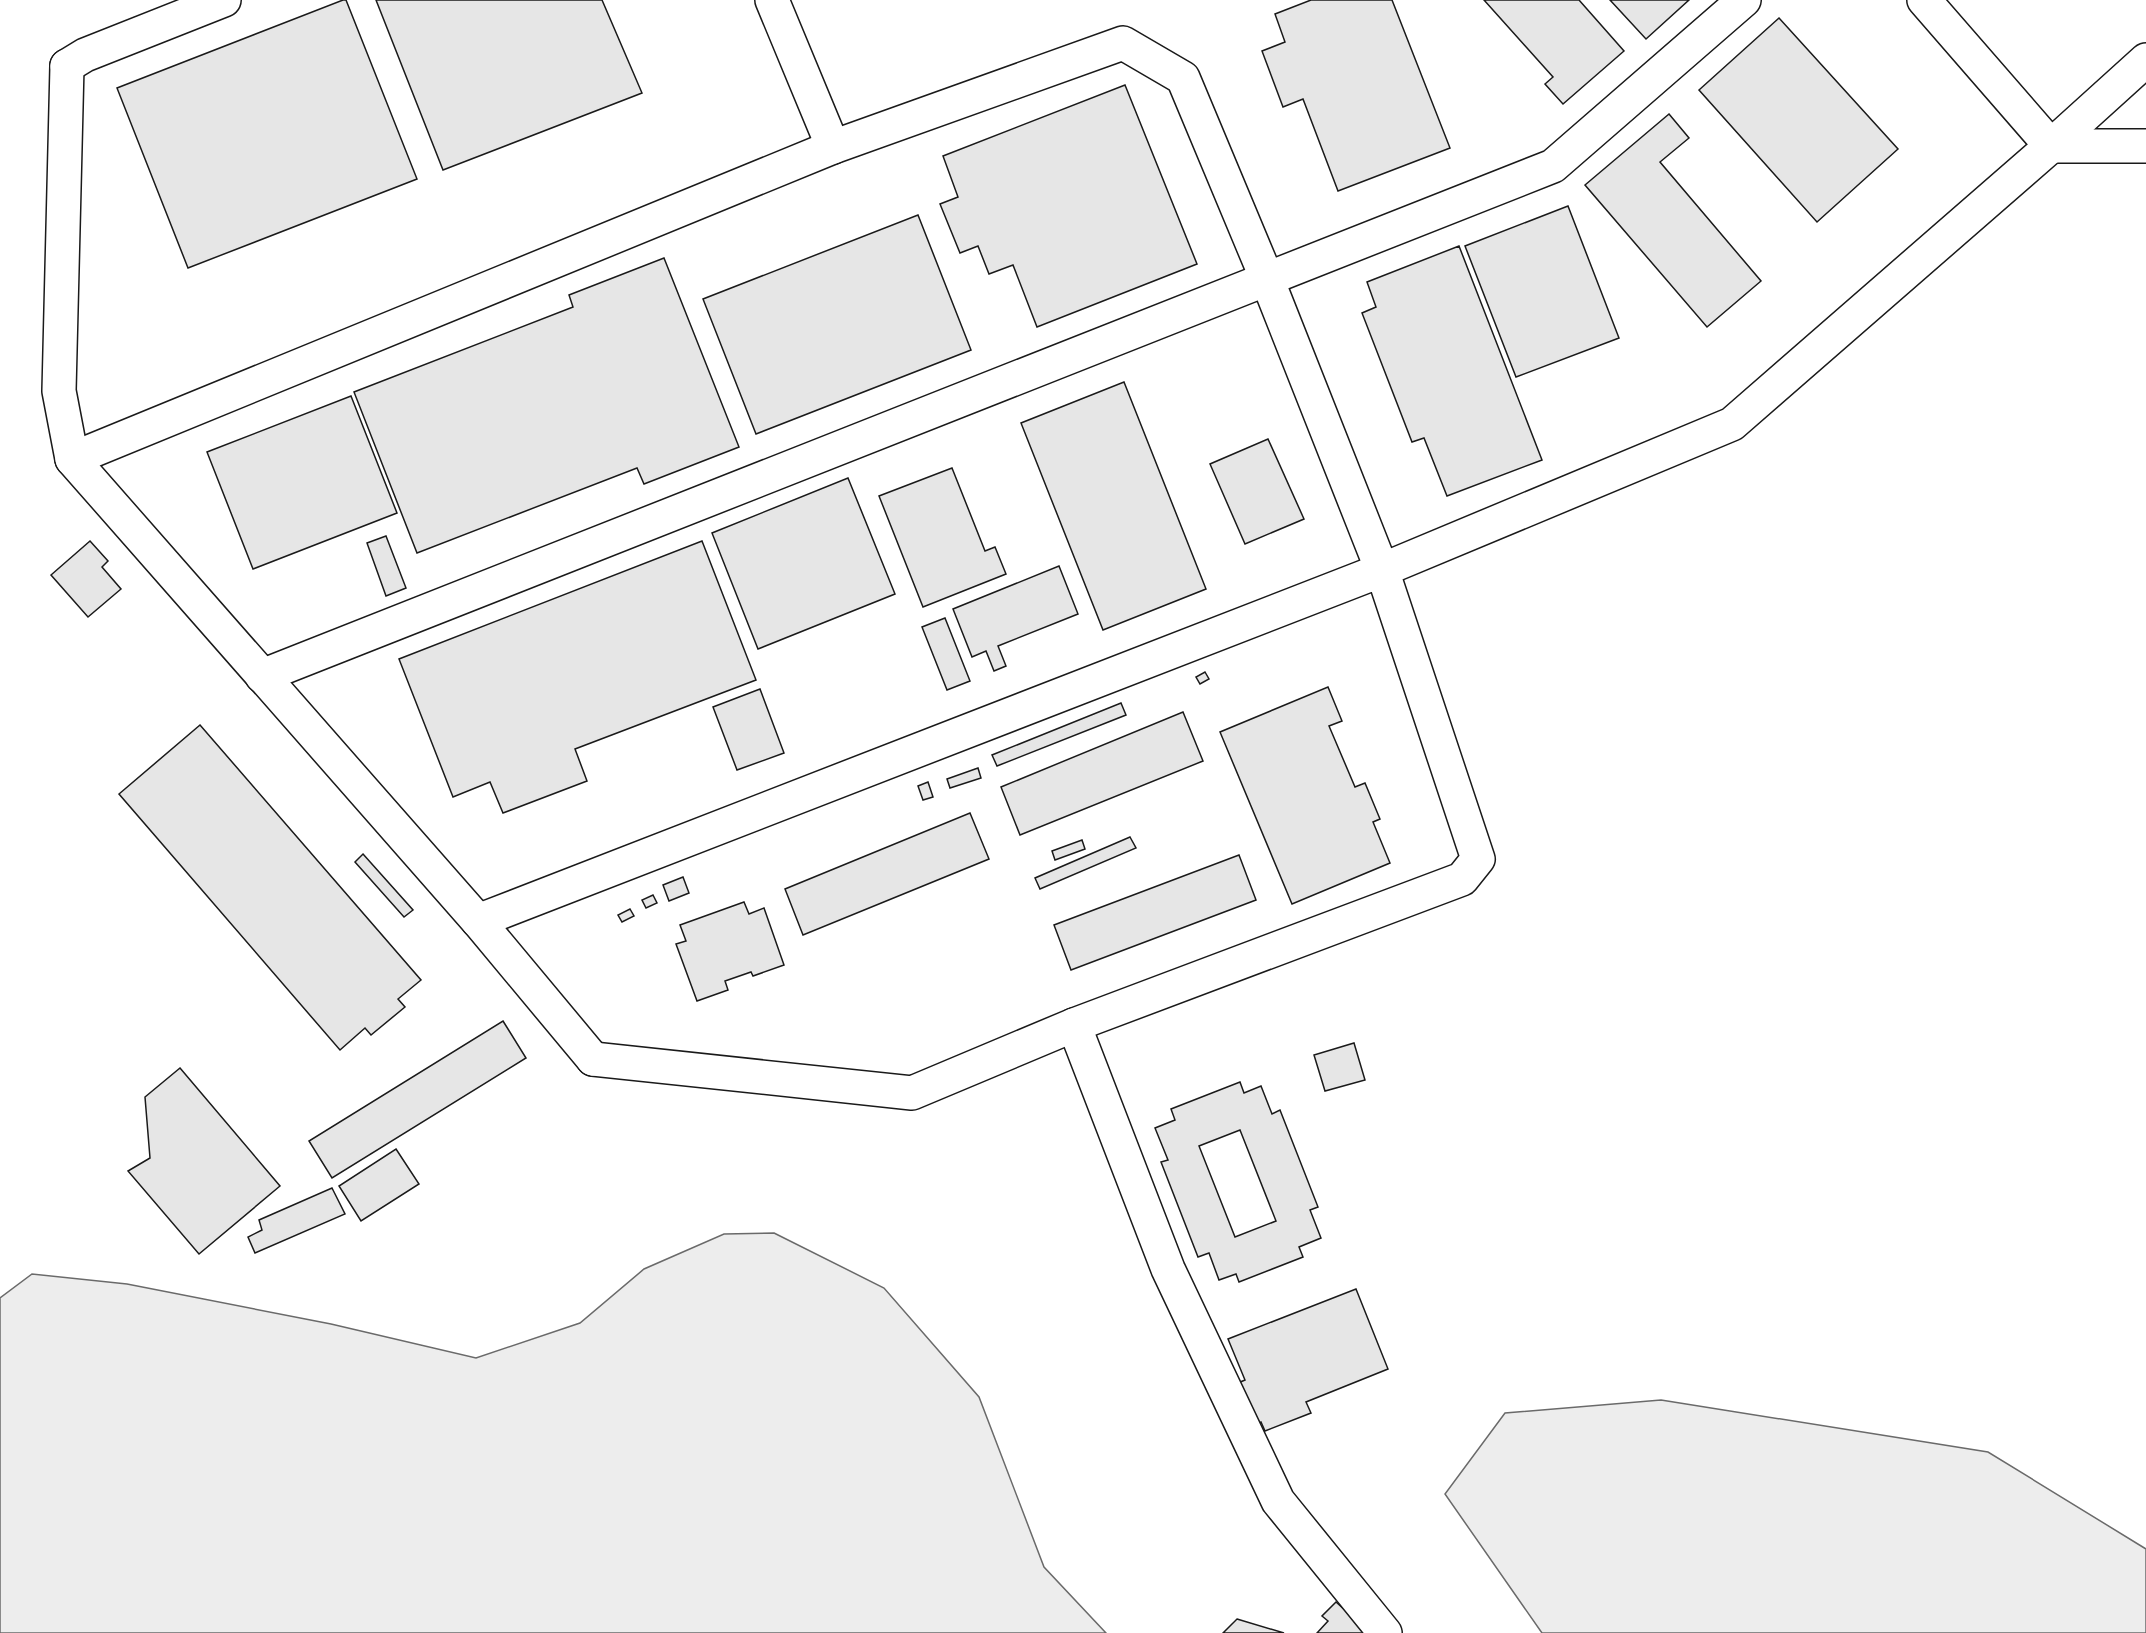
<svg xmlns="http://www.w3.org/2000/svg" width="2146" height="1633" viewBox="0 0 2146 1633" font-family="Montserrat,sans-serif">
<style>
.built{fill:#ededed;stroke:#6a6a6a;stroke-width:1.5}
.building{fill:#e6e6e6;stroke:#1a1a1a;stroke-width:1.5;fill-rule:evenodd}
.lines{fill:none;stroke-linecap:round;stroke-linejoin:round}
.minor-casing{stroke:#1a1a1a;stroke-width:36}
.tertiary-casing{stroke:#1a1a1a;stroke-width:36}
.minor{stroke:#fff;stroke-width:33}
.tertiary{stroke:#fff;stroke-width:33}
</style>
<rect width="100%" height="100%" fill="#fff"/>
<!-- built -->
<g class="built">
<polygon points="774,1233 884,1288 979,1397 1044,1567 1106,1633 0,1633 0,1298 32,1274 127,1284 331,1324 476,1358 580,1323 644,1269 724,1234"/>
<polygon points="1661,1400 1988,1452 2146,1549 2146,1633 1542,1633 1445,1494 1505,1413"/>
</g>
<!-- building -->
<g class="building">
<polygon points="343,0 346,0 417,179 188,268 117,88"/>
<polygon points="376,0 602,0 642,93 443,170"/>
<polygon points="1311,0 1392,0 1450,148 1338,191 1303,99 1283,107 1262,51 1285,42 1275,14"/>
<polygon points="1484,0 1579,0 1624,51 1563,104 1545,84 1553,77"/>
<polygon points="1610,0 1689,0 1646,39"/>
<polygon points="1779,18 1898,149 1817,222 1699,90"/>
<polygon points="1125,85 1197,264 1037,327 1013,265 989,274 978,246 960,253 940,204 958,197 943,156"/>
<polygon points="1669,114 1689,138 1660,162 1761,281 1707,327 1585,185"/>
<polygon points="1568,206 1619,338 1516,377 1465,246"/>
<polygon points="918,215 971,350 756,434 703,299"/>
<polygon points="1459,246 1542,460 1447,496 1424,438 1412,442 1362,313 1376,307 1367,282"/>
<polygon points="664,258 739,447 644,484 637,468 417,553 354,392 573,307 569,295"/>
<polygon points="1124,382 1206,589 1103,630 1021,423"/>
<polygon points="351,396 397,513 253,569 207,452"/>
<polygon points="1268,439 1304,519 1245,544 1210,464"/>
<polygon points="952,468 985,551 995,547 1006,574 923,607 879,496"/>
<polygon points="848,478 895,594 758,649 712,533"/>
<polygon points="386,536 406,588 386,596 367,543"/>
<polygon points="90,541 108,561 102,567 121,589 88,617 51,575"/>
<polygon points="702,541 756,680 575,749 587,781 503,813 490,782 453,797 399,659"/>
<polygon points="1059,566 1078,614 998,646 1006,666 994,671 986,651 972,657 953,609"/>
<polygon points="945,618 970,681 947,690 922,627"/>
<polygon points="1205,672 1209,679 1200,684 1196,677"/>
<polygon points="1328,687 1342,721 1329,726 1355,787 1365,783 1380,819 1373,822 1390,863 1292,904 1220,732"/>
<polygon points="760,689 784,753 737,770 713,707"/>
<polygon points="1121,703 1126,715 997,766 992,755"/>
<polygon points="1183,712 1203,761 1020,835 1001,787"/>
<polygon points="200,725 421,980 398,999 405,1007 371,1035 365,1028 340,1050 119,794"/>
<polygon points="978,768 981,778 950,788 947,779"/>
<polygon points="928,782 933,797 923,800 918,786"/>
<polygon points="970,813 989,859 803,935 785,889"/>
<polygon points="1130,837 1136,848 1040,889 1035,878"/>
<polygon points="1082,840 1085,849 1055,860 1052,851"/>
<polygon points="363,854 413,910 404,917 355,862"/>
<polygon points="1239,855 1256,900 1071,970 1054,925"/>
<polygon points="683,877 689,893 669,901 663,885"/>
<polygon points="653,895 657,903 646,908 642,900"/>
<polygon points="744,902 749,914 764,908 784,965 753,976 751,972 725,981 728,990 697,1001 676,944 686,941 680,925"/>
<polygon points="630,909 634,916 622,922 618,915"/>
<polygon points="503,1021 526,1058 332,1178 309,1141"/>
<polygon points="1354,1043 1365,1080 1325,1091 1314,1055"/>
<polygon points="180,1068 280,1186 199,1254 128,1171 150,1158 145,1097"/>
<path d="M1240,1082L1244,1093L1261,1086L1272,1114L1280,1110L1318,1207L1310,1210L1321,1238L1299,1247L1303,1257L1239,1282L1236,1274L1219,1280L1209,1253L1198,1257L1161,1162L1168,1160L1155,1128L1175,1120L1171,1109ZM1240,1130L1276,1221L1235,1237L1199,1146Z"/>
<polygon points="396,1149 419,1184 361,1221 339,1186"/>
<polygon points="332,1188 345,1214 255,1253 248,1237 262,1230 259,1220"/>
<polygon points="1356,1289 1388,1369 1306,1402 1311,1413 1265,1431 1261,1422 1255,1425 1238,1383 1245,1380 1228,1339"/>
<polygon points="1336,1602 1367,1630 1364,1633 1317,1633 1328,1621 1322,1616"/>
<polygon points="1237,1619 1284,1633 1223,1633"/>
</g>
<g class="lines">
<defs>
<g id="minor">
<polyline points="772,0 833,147"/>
<polyline points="67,66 85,55 224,0"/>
<polyline points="262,676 1553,166 1744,0"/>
<polyline points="478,921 1382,570 1478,859 1462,879 1074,1025 912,1093 593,1059"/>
<polyline points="1074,1025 1168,1269 1278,1501 1385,1633"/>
</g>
<g id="tertiary">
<polyline points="1924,0 2051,146 2146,146"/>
<polyline points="67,66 59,391 72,459 478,921 593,1059"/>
<polyline points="72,459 833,147 1123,43 1183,78 1267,279 1382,570 1732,424 2051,146 2146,60"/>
</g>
</defs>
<!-- minor casing -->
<use href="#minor" class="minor-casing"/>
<!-- tertiary casing -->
<use href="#tertiary" class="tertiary-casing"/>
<!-- minor -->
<use href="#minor" class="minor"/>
<!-- tertiary -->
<use href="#tertiary" class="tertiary"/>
</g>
</svg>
